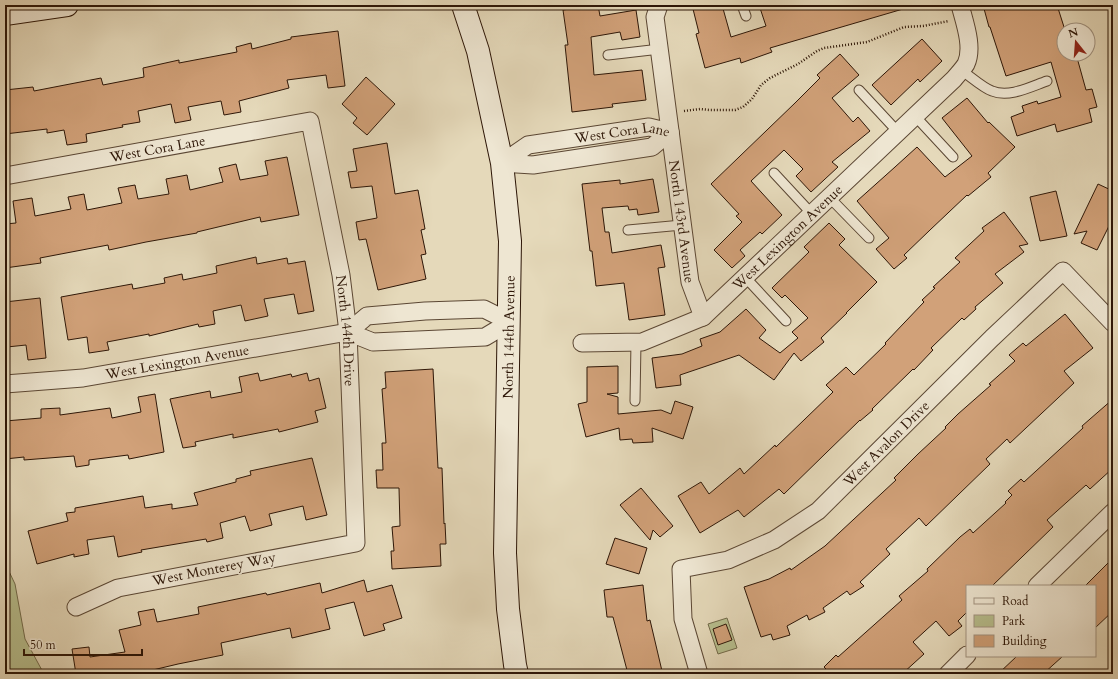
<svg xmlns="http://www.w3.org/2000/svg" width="1118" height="679" viewBox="0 0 1118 679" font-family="Cardo,serif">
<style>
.green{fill:#b7bf8e;stroke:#726a4a}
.building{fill:#d1a179;stroke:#2d1607}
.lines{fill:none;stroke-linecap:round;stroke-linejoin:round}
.lane-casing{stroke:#5b4734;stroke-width:11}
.street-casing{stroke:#5b4734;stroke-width:19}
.secondary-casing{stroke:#2d1607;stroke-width:24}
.path{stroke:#2d1607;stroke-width:2.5;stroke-dasharray:1 2;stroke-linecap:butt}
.lane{stroke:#eee6d2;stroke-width:9}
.street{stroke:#eee6d2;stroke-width:17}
.secondary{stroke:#eee6d2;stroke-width:22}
.labels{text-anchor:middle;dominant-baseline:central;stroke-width:3.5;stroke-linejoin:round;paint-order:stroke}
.street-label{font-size:14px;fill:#2d1607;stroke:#eee6d2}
</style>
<rect width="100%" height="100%" fill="#e5d9ba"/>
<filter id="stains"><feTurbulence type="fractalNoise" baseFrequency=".005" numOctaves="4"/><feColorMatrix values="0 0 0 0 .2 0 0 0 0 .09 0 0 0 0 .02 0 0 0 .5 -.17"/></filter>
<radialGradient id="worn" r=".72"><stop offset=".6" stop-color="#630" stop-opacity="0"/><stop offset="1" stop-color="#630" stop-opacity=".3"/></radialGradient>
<!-- green -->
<g class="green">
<polygon points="5,563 15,584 25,639 44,674 5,674"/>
<polygon points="727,618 737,648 718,654 708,624"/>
</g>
<!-- building -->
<g class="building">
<polygon points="598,5 600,16 636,10 640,37 622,40 620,32 591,37 594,75 642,70 646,100 612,104 613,107 572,112 565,45 568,45 563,10"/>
<polygon points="692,5 722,5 731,37 766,26 759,5 846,5 847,9 858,5 902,5 903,9 770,48 772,52 741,63 740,58 705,68 696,34 699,33"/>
<polygon points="983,5 1057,5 1064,27 1064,54 1076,54 1086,90 1092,89 1097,107 1089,109 1092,122 1057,132 1055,124 1017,136 1011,117 1024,112 1022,106 1037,101 1038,104 1061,97 1051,62 1006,76 990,27 989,27"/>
<polygon points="338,31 345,86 328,88 326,75 287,80 289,88 239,101 241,112 224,115 221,101 188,107 191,120 175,123 171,104 138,111 140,122 122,125 123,127 86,134 87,142 67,145 64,130 47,133 47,129 5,134 5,90 33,87 34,91 101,78 103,85 144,77 143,68 179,60 179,63 237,52 236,47 251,43 252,49 291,39 291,37"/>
<polygon points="922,39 942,61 920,82 918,79 891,105 872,85"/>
<polygon points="840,54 859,75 832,98 853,122 858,117 870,131 832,162 838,167 811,192 796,176 803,169 784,150 751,181 782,215 762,234 760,232 740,250 745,256 732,268 714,250 742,222 736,216 739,214 711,184 795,103 820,78 817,75"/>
<polygon points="366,77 395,104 367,135 353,123 357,118 342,104"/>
<polygon points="967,98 988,123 989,122 1015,147 988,173 991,177 968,196 967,195 930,230 904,255 907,258 894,269 876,249 889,238 857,201 895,167 917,147 945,177 972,156 942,118"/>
<polygon points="387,143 395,194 418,190 425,229 421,230 426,254 421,255 426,279 378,290 366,239 359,240 356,222 377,218 372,186 351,188 348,172 357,171 353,149"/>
<polygon points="287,157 299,215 261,222 260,217 197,232 197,233 146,242 109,250 108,245 40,258 41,263 5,268 5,224 16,223 13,201 32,198 35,216 71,209 68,197 84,194 87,210 122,203 118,188 135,185 138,199 169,194 166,179 187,175 190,190 223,182 219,168 236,164 240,180 268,175 265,161"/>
<polygon points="653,179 659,212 638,215 637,209 629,210 628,206 602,208 605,232 609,232 612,253 661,245 665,267 658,268 665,315 629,320 624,283 596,286 592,251 590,251 582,184 620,180 620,184"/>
<polygon points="1098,184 1113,191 1113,218 1097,250 1081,243 1087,231 1074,234"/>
<polygon points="1056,191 1067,236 1040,241 1030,197"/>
<polygon points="1004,212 1028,244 1019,246 1024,252 995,274 1003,283 975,307 976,309 964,320 962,318 931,348 933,350 914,370 913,369 872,409 873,410 860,421 860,420 826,453 784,494 779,489 744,517 738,510 700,533 678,496 701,482 709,494 740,468 744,474 775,445 776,447 833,392 826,385 846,367 854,375 886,344 885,343 924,302 922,300 935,288 933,287 960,262 955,258 984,231 982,228"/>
<polygon points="829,223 845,239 839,245 877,282 846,313 847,313 821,338 824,342 801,361 794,353 774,380 739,355 680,375 681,385 656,388 652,358 682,354 702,346 700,339 720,332 746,309 766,330 759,338 780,353 798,338 792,332 808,318 785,295 782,298 772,288 809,252 804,247"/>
<polygon points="256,257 257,264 287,258 288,264 305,261 314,311 298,314 294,294 264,299 268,316 245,321 241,305 213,311 215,324 199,327 198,324 149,336 149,334 107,342 109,350 89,353 87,337 68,340 61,297 132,284 133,289 165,283 164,278 182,274 183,280 217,273 216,266"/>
<polygon points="40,298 46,358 28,360 26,345 7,347 5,327 5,302"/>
<polygon points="1065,314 1093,348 1064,371 1074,383 1010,443 1007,439 986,459 990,464 926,526 919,518 886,549 890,554 860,582 864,586 850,595 847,591 823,608 825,612 809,620 807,615 787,626 790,635 773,640 771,634 761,637 744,587 769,579 790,568 791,570 825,546 896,480 894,478 918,454 946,428 945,427 958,414 991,385 989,384 1015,361 1009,355 1023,343 1026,346"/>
<polygon points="618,366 618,393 607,394 618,397 618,414 661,410 671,414 675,401 693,407 683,439 652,428 653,442 633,443 632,439 620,440 619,428 586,437 578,404 587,402 587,367"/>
<polygon points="433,369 438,468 442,468 444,524 445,523 446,544 440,544 441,566 392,569 391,551 394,551 392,527 400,526 399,488 377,488 376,470 383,470 382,443 386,443 382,389 386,388 385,372"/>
<polygon points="258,373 260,381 291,374 292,377 307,373 309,381 319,378 326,408 315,411 318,422 279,432 278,429 233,438 233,434 195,442 196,446 183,448 170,399 210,391 211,398 242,392 239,377"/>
<polygon points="155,394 164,452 129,459 128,455 89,460 89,465 76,467 74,456 24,460 24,457 5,459 5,421 41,418 41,409 60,408 60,415 110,408 112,418 141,412 138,397"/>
<polygon points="1113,399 1113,468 1090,489 1086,485 1047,520 1053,527 992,586 967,586 967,612 958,621 962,626 949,636 936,621 913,642 924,654 902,674 831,674 824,667 836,655 838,657 902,600 899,596 928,571 927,569 960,537 970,529 973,533 1006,503 1005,502 1012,495 1008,491 1021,479 1024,482 1083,428 1082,426"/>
<polygon points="312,458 327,515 306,520 303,506 269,514 272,525 250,531 245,516 220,523 223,538 207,542 206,539 141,550 142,552 118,557 114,536 87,540 89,554 74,557 74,554 37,564 28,531 68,521 66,513 75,512 75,508 143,496 145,508 172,504 172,509 198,505 194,493 236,482 236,479 251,475 250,471"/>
<polygon points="641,488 673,526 660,537 653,530 650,540 620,505"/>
<polygon points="615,538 647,548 639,574 606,564"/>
<polygon points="1113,558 1113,611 1095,628 1095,586 1085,586"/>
<polygon points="364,580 367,592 392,585 402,618 383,624 385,630 364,636 354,602 325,609 330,629 292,638 290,628 221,643 223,655 178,664 136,674 76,674 72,649 89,647 90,657 125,652 119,630 141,625 138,612 154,609 157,622 199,614 198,607 266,593 267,595 320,583 322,593"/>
<polygon points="643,585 647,621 650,620 662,671 653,674 628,674 613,617 607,617 604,590"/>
<polygon points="726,624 732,640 718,645 713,629"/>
<polygon points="1017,656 1063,656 1043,674 998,674"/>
</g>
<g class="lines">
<defs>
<g id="lane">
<polyline points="742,5 746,16"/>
<polyline points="608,55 660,49"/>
<path d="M961,70C970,76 983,88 992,91C1009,98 1030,87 1047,81"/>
<polyline points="859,90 898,132"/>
<polyline points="915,116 953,157"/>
<polyline points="774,173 812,214"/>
<polyline points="829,197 869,238"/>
<polyline points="628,230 682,225"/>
<polyline points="745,277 786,321"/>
<polyline points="635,401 636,342"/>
</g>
<g id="street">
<path id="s1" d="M659,5L655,17L690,282L703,317"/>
<path id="s2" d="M502,163L528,145L649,127L670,132"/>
<polyline points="502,163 533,165 652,147 670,132"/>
<path id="s3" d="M5,176L310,121L341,275L348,332L356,543L118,588L76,607"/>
<polyline points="348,332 367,316 425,311 484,309 510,322"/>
<path id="s4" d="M582,343L642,342L703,317L954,79C958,74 963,69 966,64C974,47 964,21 960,5"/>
<path id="s5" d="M5,384L83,378L348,332L373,342L485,337L510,322"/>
<polyline points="1037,586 1113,512"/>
<path id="s6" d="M699,674L683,619L681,569L728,560L774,540L818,511L992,338L1063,271L1113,323"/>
<polyline points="948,674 967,655"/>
</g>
<g id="secondary">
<polyline points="463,5 478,51 502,163 510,241 505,553 508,609 515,665 517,674"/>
<polyline points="5,14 67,5"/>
</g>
</defs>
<!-- lane casing -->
<use href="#lane" class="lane-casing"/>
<!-- street casing -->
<use href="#street" class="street-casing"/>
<!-- secondary casing -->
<use href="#secondary" class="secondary-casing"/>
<!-- path -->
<polyline class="path" points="684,111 700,109 710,110 735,110 743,107 752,99 761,85 770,78 798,64 817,51 824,48 867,42 904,27 923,26 949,21"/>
<!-- lane -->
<use href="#lane" class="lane"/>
<!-- street -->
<use href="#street" class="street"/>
<!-- secondary -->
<use href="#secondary" class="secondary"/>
</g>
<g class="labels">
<!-- street labels -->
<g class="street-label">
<text stroke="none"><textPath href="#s2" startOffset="127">West Cora Lane</textPath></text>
<text stroke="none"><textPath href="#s3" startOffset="155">West Cora Lane</textPath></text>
<text stroke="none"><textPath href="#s1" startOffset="219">North 143rd Avenue</textPath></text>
<text stroke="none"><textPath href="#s4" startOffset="242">West Lexington Avenue</textPath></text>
<text stroke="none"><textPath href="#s3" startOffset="523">North 144th Drive</textPath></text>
<text transform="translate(509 337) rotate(-89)">North 144th Avenue</text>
<text stroke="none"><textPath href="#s5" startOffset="174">West Lexington Avenue</textPath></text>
<text stroke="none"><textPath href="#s6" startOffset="354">West Avalon Drive</textPath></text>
<text transform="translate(214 569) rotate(-11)">West Monterey Way</text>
</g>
</g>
<!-- margin -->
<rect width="1118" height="679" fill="none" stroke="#e5d9ba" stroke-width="20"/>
<rect x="6" y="6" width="1106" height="667" fill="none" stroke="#2d1607" stroke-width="2"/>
<rect x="10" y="10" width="1098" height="659" fill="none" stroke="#2d1607"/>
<!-- legend -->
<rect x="966" y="585" width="130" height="72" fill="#eee6d2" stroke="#a19381"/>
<rect x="974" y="598" width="20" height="6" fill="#eee6d2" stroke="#a19381"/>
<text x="1002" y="605" font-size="12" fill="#2d1607">Road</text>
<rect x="974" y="615" width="20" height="12" fill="#b7bf8e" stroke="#a19381"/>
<text x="1002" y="625" font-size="12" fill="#2d1607">Park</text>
<rect x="974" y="635" width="20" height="12" fill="#d1a179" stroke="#a19381"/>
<text x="1002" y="645" font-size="12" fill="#2d1607">Building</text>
<!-- north arrow -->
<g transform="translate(1076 42) rotate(343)"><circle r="19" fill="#eee6d2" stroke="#a19381"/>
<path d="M0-3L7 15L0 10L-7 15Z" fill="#8f2418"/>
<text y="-6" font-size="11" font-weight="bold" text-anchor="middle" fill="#2d1607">N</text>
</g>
<!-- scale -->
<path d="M24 649v6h118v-6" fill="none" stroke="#2d1607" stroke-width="2"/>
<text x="30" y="649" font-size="12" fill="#2d1607" stroke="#eee6d2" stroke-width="3" paint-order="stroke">50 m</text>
<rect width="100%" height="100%" filter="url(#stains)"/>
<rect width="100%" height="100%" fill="url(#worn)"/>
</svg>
